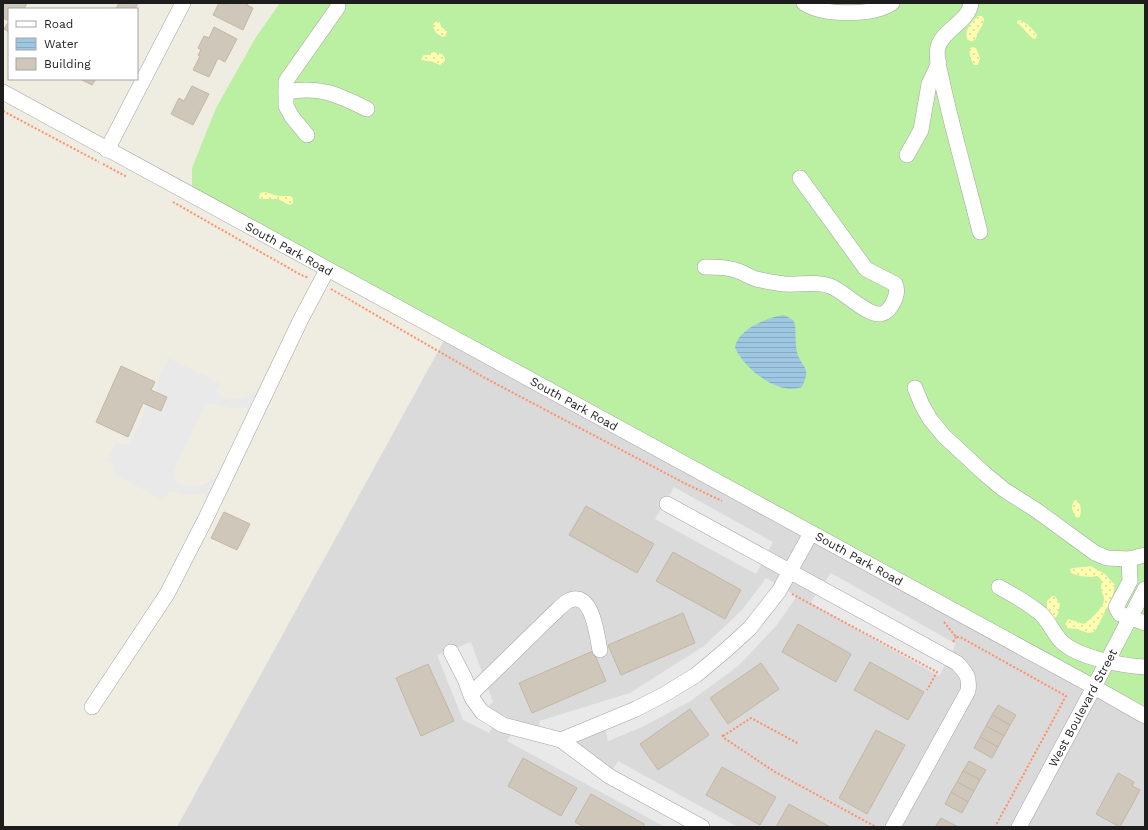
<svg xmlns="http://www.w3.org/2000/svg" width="1148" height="830" viewBox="0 0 1148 830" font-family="'Work Sans',sans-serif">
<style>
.residential{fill:#dbdada}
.grass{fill:#bbefa2}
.sand{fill:url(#sand-dots)}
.parking{fill:#e9e9e9}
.water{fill:url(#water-rules)}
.building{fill:#d0c7bb;stroke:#c3b6a3}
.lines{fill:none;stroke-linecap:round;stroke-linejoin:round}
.minor-casing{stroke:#a4a4a4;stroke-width:16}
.path{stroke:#ff8e63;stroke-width:2;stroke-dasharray:2 2;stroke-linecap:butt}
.minor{stroke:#fff;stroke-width:15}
.labels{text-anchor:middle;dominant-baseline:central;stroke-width:3;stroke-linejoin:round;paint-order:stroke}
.street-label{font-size:12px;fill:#1d1d1d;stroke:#fff}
</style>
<defs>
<pattern id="sand-dots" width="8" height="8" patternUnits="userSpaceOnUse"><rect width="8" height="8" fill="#fffdb0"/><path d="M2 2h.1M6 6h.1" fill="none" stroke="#dad897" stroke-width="1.8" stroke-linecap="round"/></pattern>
<pattern id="water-rules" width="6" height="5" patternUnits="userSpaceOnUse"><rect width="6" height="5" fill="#9ec7e2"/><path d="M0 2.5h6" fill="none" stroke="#88aac1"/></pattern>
</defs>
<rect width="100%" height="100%" fill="#efede2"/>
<!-- residential -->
<polygon class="residential" points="447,335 1145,715 1145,827 177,827"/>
<!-- grass -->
<polygon class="grass" points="280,3 1145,3 1145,718 192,196 192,168 216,108 256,37"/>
<!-- sand -->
<g class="sand">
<path d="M978,16H982L984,19C984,26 977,31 976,39L971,42L967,39C964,30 972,21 978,16Z"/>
<path d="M1020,20C1027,23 1033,29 1037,35L1036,38L1034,39C1028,36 1024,27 1017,23V21Z"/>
<path d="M437,21L440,22L441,27L447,31L446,36L443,37C438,35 433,31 433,24Z"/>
<path d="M973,47L976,48L980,58L978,65H974C971,59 968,54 970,48Z"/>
<polygon points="433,52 442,54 445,58 445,61 440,65 433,62 421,60 422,57 424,55 428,55"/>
<polygon points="265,192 278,196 290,196 293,198 293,203 289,205 278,199 260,199 259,197 260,193"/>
<path d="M1075,500L1078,501C1081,505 1082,514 1079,518H1077C1072,513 1070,505 1075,500Z"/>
<path d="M1091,566L1105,574L1115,585L1113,595L1097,628L1094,632L1088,633L1077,629L1067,628L1065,625L1068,619L1084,624C1090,620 1104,607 1104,599C1104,596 1102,593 1101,590C1101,583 1104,580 1097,576C1091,578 1077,576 1071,573L1070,569L1073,568Z"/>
<polygon points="1052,596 1055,596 1060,604 1058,614 1054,620 1047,612 1047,601"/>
</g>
<!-- parking -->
<g class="parking">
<polygon points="168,358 220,383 217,389 217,393 223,397 237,399 250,395 259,389 249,412 245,407 233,409 212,403 206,406 201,412 175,468 173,477 175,481 178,484 188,486 195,486 207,483 221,473 208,497 203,494 186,495 172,491 168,493 163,500 113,474 114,470 113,465 107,461 117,441 124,445 129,444 147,405 161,411 154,391"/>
<polygon points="674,487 773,542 756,574 655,519"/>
<polygon points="831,573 956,644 939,676 810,603"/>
<polygon points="766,578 797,596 776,626 738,666 689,702 642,727 608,741 604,723 562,740 609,775 618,761 738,827 665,827 507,741 515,728 541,734 539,721 630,693 704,646 742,610"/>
<polygon points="471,642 493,702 482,712 496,721 489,733 463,720 437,655"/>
</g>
<!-- water -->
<path class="water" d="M784,315L793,320L795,324C796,333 795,343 797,352C802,370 812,365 802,387C778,396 745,369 735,348C737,330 767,317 784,315Z"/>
<!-- building -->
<g class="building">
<polygon points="3,3 27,3 24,9 9,9 9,32 4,29 9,21 3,18"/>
<polygon points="119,3 138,3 135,9 116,9"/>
<polygon points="219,3 226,4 226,3 248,3 247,5 253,8 243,30 213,15"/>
<polygon points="214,27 237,39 225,62 218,58 209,77 193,70 200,56 198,55 201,50 198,48 204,36 209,38"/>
<polygon points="80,79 96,79 92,85"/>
<polygon points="192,86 209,94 193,125 171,114 179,98 184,101"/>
<polygon points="121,366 155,382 151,390 167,397 161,411 143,403 128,437 96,422"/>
<polygon points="586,506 654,544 637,573 569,535"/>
<polygon points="224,512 250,524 237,550 211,538"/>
<polygon points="673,552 741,590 725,619 656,581"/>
<polygon points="683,613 695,643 621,675 608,645"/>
<polygon points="798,624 851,654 836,682 782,652"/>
<polygon points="593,651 606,681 532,713 519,683"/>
<polygon points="870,662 924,692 908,720 854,690"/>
<polygon points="761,663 779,689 728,724 710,698"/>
<polygon points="428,664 454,721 421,736 396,678"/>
<polygon points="998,705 1016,715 1010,725 992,715"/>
<polygon points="690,709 709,735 658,770 640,744"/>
<polygon points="992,715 1010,725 1004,736 986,726"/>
<polygon points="986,726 1004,736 998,747 980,737"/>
<polygon points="876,730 905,745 867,814 839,798"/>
<polygon points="980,737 998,747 992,758 974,748"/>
<polygon points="523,758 577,788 561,816 508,786"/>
<polygon points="969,761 986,770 980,780 963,771"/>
<polygon points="722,767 776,797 760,825 706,795"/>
<polygon points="963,771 980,780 974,791 957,782"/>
<polygon points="1118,773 1134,782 1132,786 1140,790 1120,827 1096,814"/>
<polygon points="957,782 974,791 968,802 951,792"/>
<polygon points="951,792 968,802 962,813 945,804"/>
<polygon points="591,794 644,824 643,827 584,827 575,822"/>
<polygon points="789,804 830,827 776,827"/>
<polygon points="941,818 958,827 935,827"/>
</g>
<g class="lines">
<defs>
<g id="minor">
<path d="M804,3C824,16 872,16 892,3"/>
<path d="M971,3C969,22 943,29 938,47C935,58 941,74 943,86C954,135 968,183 980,232"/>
<polyline points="3,92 1094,687 1145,716"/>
<path d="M286,92C320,86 337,94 367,109"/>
<polyline points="307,135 292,117 286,106 286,81 338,7"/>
<polyline points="107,150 183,3"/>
<polyline points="907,155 921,130 929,84 939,63"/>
<path d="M705,267C717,267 729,267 741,272C747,275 753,279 761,280C768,282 777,283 785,284C800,285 816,281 830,286C844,291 867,316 881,314C891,312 900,293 895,284L866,269L800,178"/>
<polyline points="915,388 922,405 930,419 944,436 985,474 1003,489 1036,510 1095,553 1107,558 1129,559 1145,555"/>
<path d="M667,504L957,663C966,673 970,676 968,691L893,827"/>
<polyline points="1129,559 1130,581 1116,607 1120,614 1145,623"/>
<path d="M999,587C1013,595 1029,603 1041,614C1049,621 1053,633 1061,641C1076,657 1123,666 1145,667"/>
<polyline points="451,652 465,679 472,698 482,712 503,725 561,740 636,709 665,694 696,675 726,650 750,628 779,591 811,533"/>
<path d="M471,694L553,614C558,610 563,603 570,600C593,591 597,637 600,650"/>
<polyline points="92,707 167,594 205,520 301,319 327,270"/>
<polyline points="561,740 609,776 702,827"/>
<polyline points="1019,827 1094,687 1145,589"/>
</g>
</defs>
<!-- minor casing -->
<use href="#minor" class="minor-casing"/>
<!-- path -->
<g class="path">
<polyline points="3,111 99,162"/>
<polyline points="103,164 127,177"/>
<polyline points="173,202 301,275 309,278"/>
<polyline points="331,289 485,378 686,484 722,501"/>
<polyline points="792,594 937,672 927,690"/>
<polyline points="944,622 956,637 960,637 1066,696 995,827"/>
<polyline points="953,642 956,637"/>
<polyline points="722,735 724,738 775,772 876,827"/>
<polyline points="723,736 751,718 799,744"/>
</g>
<!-- minor -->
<use href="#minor" class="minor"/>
</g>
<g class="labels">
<!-- street labels -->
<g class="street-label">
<text transform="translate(289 249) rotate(29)">South Park Road</text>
<text transform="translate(574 404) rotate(29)">South Park Road</text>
<text transform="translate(859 559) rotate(29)">South Park Road</text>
<text transform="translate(1083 708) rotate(-62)">West Boulevard Street</text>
</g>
</g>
<!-- border -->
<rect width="1148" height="830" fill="none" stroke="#1d1d1d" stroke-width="8"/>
<!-- legend -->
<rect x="8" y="8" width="130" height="72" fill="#ffffff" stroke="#a5a5a5"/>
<rect x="16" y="21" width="20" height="6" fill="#ffffff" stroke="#a5a5a5"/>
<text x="44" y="28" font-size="12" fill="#1d1d1d">Road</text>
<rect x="16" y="38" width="20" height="12" fill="url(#water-rules)" stroke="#a5a5a5"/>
<text x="44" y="48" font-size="12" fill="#1d1d1d">Water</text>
<rect x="16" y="58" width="20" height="12" fill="#d0c7bb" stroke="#a5a5a5"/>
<text x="44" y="68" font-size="12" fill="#1d1d1d">Building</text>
</svg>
